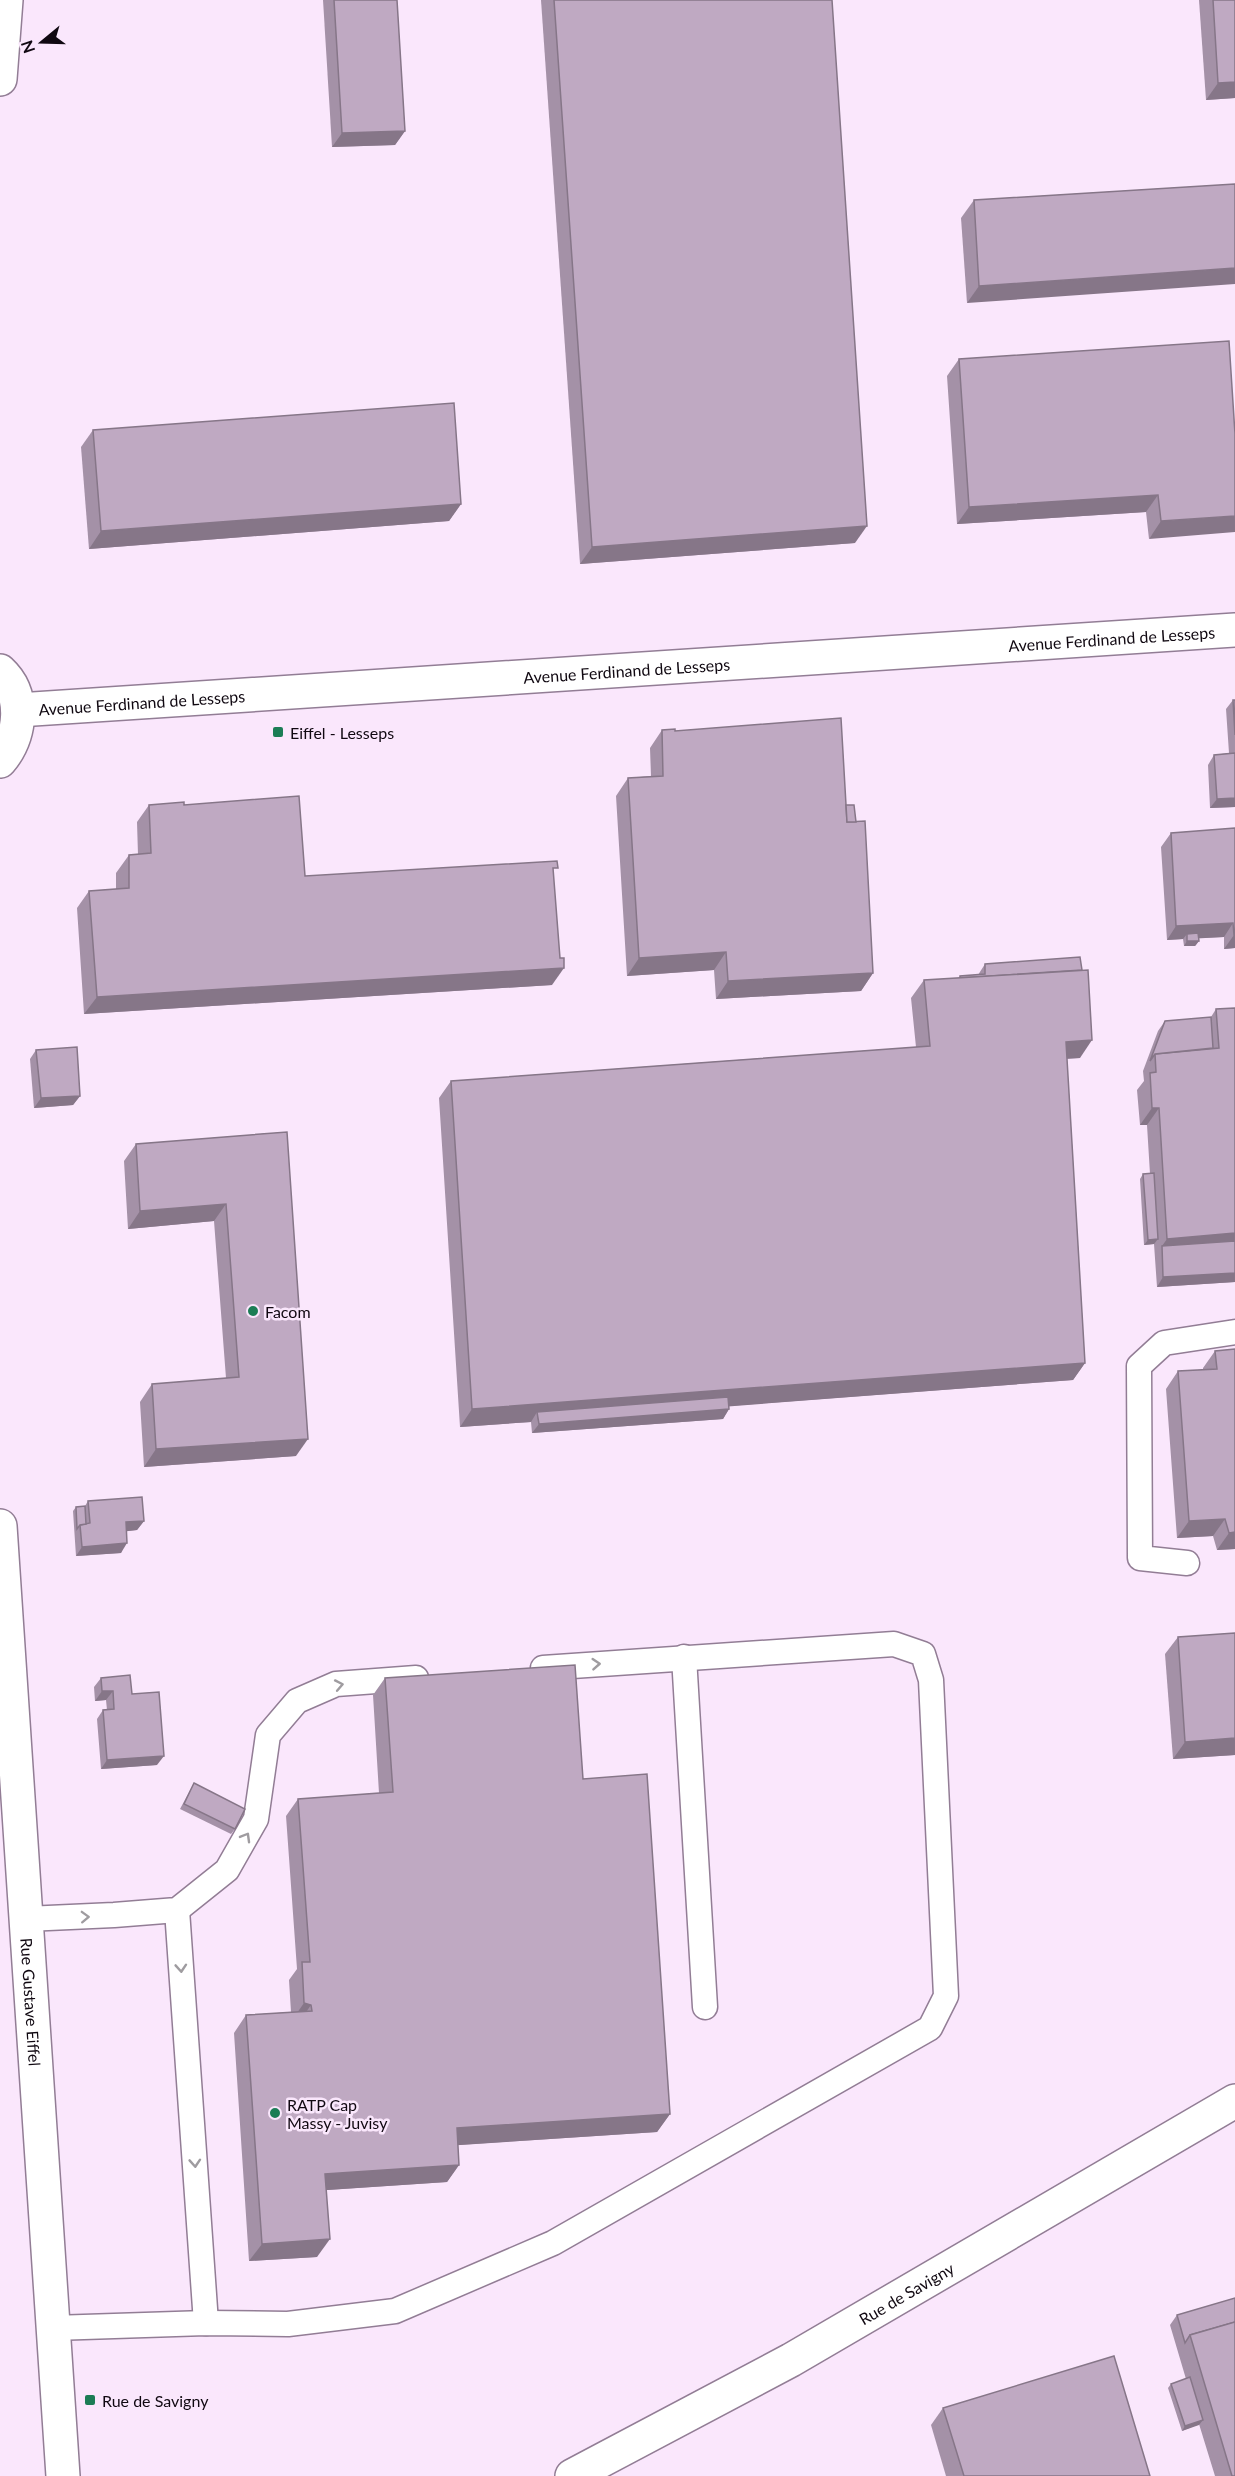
<svg xmlns="http://www.w3.org/2000/svg" width="1235" height="2476" viewBox="0 0 1235 2476" font-family="Lato,sans-serif">
<style>
.lines{fill:none;stroke-linecap:round;stroke-linejoin:round}
.lane-casing{stroke:#927d95;stroke-width:27}
.street-casing{stroke:#927d95;stroke-width:36}
.secondary-casing{stroke:#927d95;stroke-width:36}
.lane{stroke:#fff;stroke-width:24}
.street{stroke:#fff;stroke-width:33}
.secondary{stroke:#fff;stroke-width:33}
.wall{fill:#a491a7}
.shaded-wall{fill:#867688}
.building{fill:#bfa9c2;stroke:#867688;stroke-width:1.5}
.oneway{stroke:#9f9ca0}
.poi-dot{fill:#1b7d55;stroke:#fae7fc;stroke-width:2}
.labels{text-anchor:middle;dominant-baseline:central;stroke-width:5;stroke-linejoin:round;paint-order:stroke}
.street-label{font-size:16px;fill:#100811;stroke:#fae7fc}
.poi-label{font-size:16px;fill:#100811;stroke:#fae7fc;text-anchor:start}
</style>
<rect width="100%" height="100%" fill="#fae7fc"/>
<g class="lines">
<defs>
<g id="lane">
<polyline points="1187,1563 1140,1558 1139,1366 1164,1343 1235,1332"/>
<polyline points="684,1657 705,2007"/>
<polyline points="177,1910 206,2323"/>
<polyline points="26,1919 114,1915 177,1910 227,1870 256,1819 268,1735 297,1701 336,1684 416,1678"/>
<polyline points="53,2328 206,2323 288,2324 395,2311 553,2243 930,2028 946,1996 931,1680 923,1654 894,1644 543,1668"/>
</g>
<g id="street">
<polyline points="0,79 6,0"/>
<path id="s1" d="M0,1526L63,2476"/>
</g>
<g id="secondary">
<path d="M0,671C26,695 21,736 0,761"/>
<path id="s2" d="M18,710L1235,630"/>
<path id="s3" d="M572,2476L791,2360L1235,2101"/>
</g>
</defs>
<!-- lane casing -->
<use href="#lane" class="lane-casing"/>
<!-- street casing -->
<use href="#street" class="street-casing"/>
<!-- secondary casing -->
<use href="#secondary" class="secondary-casing"/>
<!-- lane -->
<use href="#lane" class="lane"/>
<!-- street -->
<use href="#street" class="street"/>
<!-- secondary -->
<use href="#secondary" class="secondary"/>
</g>
<!-- wall -->
<g class="wall">
<polygon points="323,0 397,0 405,131 395,145 332,147"/>
<polygon points="541,0 832,0 855,543 580,564"/>
<polygon points="1199,0 1235,0 1235,98 1206,100"/>
<polygon points="1235,184 967,303 961,218 974,200"/>
<polygon points="959,359 1235,434 1149,539 1146,512 957,524 947,376"/>
<polygon points="93,430 461,504 449,521 89,549 81,447"/>
<polygon points="1233,700 1235,700 1235,807 1210,808 1208,765 1214,755 1229,753 1226,709"/>
<polygon points="662,730 675,731 846,805 856,822 873,973 861,991 716,999 714,970 627,976 616,796 628,778 651,776 650,748"/>
<polygon points="149,805 184,805 305,876 554,874 552,985 84,1014 77,908 89,891 116,889 116,873 129,855 138,855 137,822"/>
<polygon points="1235,828 1235,948 1224,949 1224,937 1199,938 1199,941 1195,946 1184,946 1183,939 1167,940 1161,847 1171,833"/>
<polygon points="985,964 1080,1058 1067,1059 1085,1363 1073,1380 729,1406 729,1409 723,1419 532,1433 531,1422 460,1427 439,1098 451,1081 916,1047 911,998 924,980 959,978 960,976 978,975"/>
<polygon points="1235,1008 1235,1282 1157,1287 1154,1244 1144,1245 1140,1179 1143,1174 1150,1174 1147,1125 1140,1125 1137,1090 1144,1081 1143,1071 1158,1031 1165,1021 1211,1017 1216,1009"/>
<polygon points="36,1050 80,1096 73,1105 34,1108 30,1059"/>
<polygon points="287,1132 296,1456 144,1467 140,1402 152,1384 226,1378 214,1221 128,1229 124,1161 136,1144"/>
<polygon points="1215,1351 1235,1549 1217,1550 1213,1536 1177,1538 1166,1389 1178,1371 1203,1370 1203,1368"/>
<polygon points="88,1501 144,1521 137,1530 127,1531 121,1553 76,1556 73,1511 76,1507 85,1506"/>
<polygon points="1178,1637 1235,1755 1173,1759 1165,1654"/>
<polygon points="101,1678 132,1694 157,1765 101,1769 97,1719 103,1710 107,1710 106,1700 95,1701 94,1687"/>
<polygon points="385,1678 583,1779 670,2114 657,2132 458,2145 459,2165 447,2182 326,2190 317,2257 249,2261 234,2033 246,2015 291,2012 289,1980 297,1969 286,1816 298,1799 379,1793 373,1695"/>
<polygon points="194,1783 235,1829 231,1834 180,1809"/>
<polygon points="1235,2298 1235,2476 1215,2476 1199,2424 1182,2431 1168,2388 1171,2384 1186,2379 1170,2325 1177,2315"/>
<polygon points="943,2408 1150,2476 946,2476 931,2425"/>
</g>
<!-- shaded-wall -->
<g class="shaded-wall">
<polygon points="1235,82 1235,98 1206,100 1218,83"/>
<polygon points="405,131 395,145 332,147 342,133"/>
<polygon points="1235,268 1235,284 967,303 979,286"/>
<polygon points="1158,495 1146,512 957,524 969,507"/>
<polygon points="461,504 449,521 89,549 101,531"/>
<polygon points="1235,516 1235,532 1149,539 1161,521"/>
<polygon points="867,526 855,543 580,564 592,547"/>
<polygon points="1235,798 1235,807 1210,808 1217,799"/>
<polygon points="1233,923 1224,937 1187,939 1187,934 1183,939 1167,940 1176,926"/>
<polygon points="1234,935 1235,935 1235,948 1224,949"/>
<polygon points="1187,941 1199,941 1195,946 1184,946"/>
<polygon points="726,952 714,970 627,976 639,958"/>
<polygon points="564,968 552,985 84,1014 97,997"/>
<polygon points="873,973 861,991 716,999 728,981"/>
<polygon points="1092,1040 1080,1058 1054,1059 1066,1042"/>
<polygon points="80,1096 73,1105 34,1108 41,1098"/>
<polygon points="1152,1108 1159,1108 1147,1125 1140,1125"/>
<polygon points="226,1204 214,1221 128,1229 140,1211"/>
<polygon points="1235,1233 1235,1250 1162,1246 1167,1239"/>
<polygon points="1158,1239 1154,1244 1144,1245 1148,1240"/>
<polygon points="1235,1273 1235,1282 1157,1287 1163,1277"/>
<polygon points="1085,1363 1073,1380 538,1421 537,1412 531,1422 460,1427 472,1409"/>
<polygon points="729,1409 723,1419 532,1433 539,1424"/>
<polygon points="308,1439 296,1456 144,1467 156,1449"/>
<polygon points="1225,1519 1213,1536 1177,1538 1189,1521"/>
<polygon points="144,1521 137,1530 120,1532 126,1522"/>
<polygon points="1235,1532 1235,1549 1217,1550 1229,1533"/>
<polygon points="127,1543 121,1553 76,1556 82,1547"/>
<polygon points="102,1691 113,1691 106,1700 95,1701"/>
<polygon points="1235,1738 1235,1755 1173,1759 1185,1742"/>
<polygon points="164,1756 157,1765 101,1769 107,1760"/>
<polygon points="304,2003 311,2005 299,2022 292,2020"/>
<polygon points="670,2114 657,2132 445,2146 457,2128"/>
<polygon points="459,2165 447,2182 313,2191 325,2174"/>
<polygon points="330,2239 317,2257 249,2261 262,2244"/>
<polygon points="1203,2420 1199,2425 1182,2431 1185,2426"/>
</g>
<!-- building -->
<g class="building">
<polygon points="334,0 397,0 405,131 342,133"/>
<polygon points="554,0 832,0 867,526 592,547"/>
<polygon points="1213,0 1235,0 1235,82 1218,83"/>
<polygon points="1235,184 1235,268 979,286 974,200"/>
<polygon points="1229,341 1235,434 1235,516 1161,521 1158,495 969,507 959,359"/>
<polygon points="454,403 461,504 101,531 93,430"/>
<polygon points="1233,700 1235,700 1235,735"/>
<polygon points="841,718 847,822 865,821 873,973 728,981 726,952 639,958 628,778 663,776 662,730 675,729 675,731"/>
<polygon points="1235,753 1235,798 1217,799 1214,755"/>
<polygon points="299,796 305,876 557,861 558,868 553,868 560,958 564,958 564,968 97,997 89,891 129,888 129,855 151,853 149,805 184,802 184,805"/>
<polygon points="846,805 854,805 856,822 847,822"/>
<polygon points="1235,828 1235,935 1234,935 1233,923 1176,926 1171,833"/>
<polygon points="1198,933 1199,941 1187,941 1187,934"/>
<polygon points="1080,957 1082,970 960,978 960,976 985,974 985,964"/>
<polygon points="1088,970 1092,1040 1066,1042 1085,1363 472,1409 451,1081 930,1046 924,980"/>
<polygon points="1235,1008 1235,1233 1167,1239 1159,1108 1152,1108 1150,1073 1156,1072 1155,1054 1219,1048 1216,1009"/>
<polygon points="1211,1017 1213,1048 1155,1054 1150,1061 1165,1021"/>
<polygon points="77,1047 80,1096 41,1098 36,1050"/>
<polygon points="287,1132 308,1439 156,1449 152,1384 239,1377 226,1204 140,1211 136,1144"/>
<polygon points="1154,1173 1158,1239 1148,1240 1143,1174"/>
<polygon points="1235,1241 1235,1273 1163,1277 1162,1246"/>
<polygon points="1235,1349 1235,1532 1229,1533 1225,1519 1189,1521 1178,1371 1217,1369 1215,1351"/>
<polygon points="728,1397 729,1409 539,1424 537,1412"/>
<polygon points="142,1497 144,1521 126,1522 127,1543 82,1547 80,1525 90,1523 88,1501"/>
<polygon points="85,1506 86,1524 80,1525 77,1529 76,1507"/>
<polygon points="1235,1633 1235,1738 1185,1742 1178,1637"/>
<polygon points="575,1665 583,1779 647,1774 670,2114 457,2128 459,2165 325,2174 330,2239 262,2244 246,2015 312,2011 311,2005 304,2003 302,1962 310,1962 298,1799 393,1792 385,1678"/>
<polygon points="130,1675 132,1694 159,1692 164,1756 107,1760 103,1710 114,1709 113,1691 102,1691 101,1678"/>
<polygon points="194,1783 245,1809 235,1829 184,1804"/>
<polygon points="1235,2298 1235,2322 1190,2335 1185,2343 1177,2315"/>
<polygon points="1235,2322 1235,2476 1232,2476 1190,2335"/>
<polygon points="1114,2356 1150,2476 964,2476 943,2408"/>
<polygon points="1190,2377 1203,2420 1185,2426 1171,2384"/>
</g>
<!-- one-way arrows -->
<defs><path id="oneway-chevron" d="M-2-3.5L2.5 0L-2 3.5" fill="none" stroke-width="1.6" stroke-linecap="round" stroke-linejoin="round" transform="scale(1.5)"/></defs>
<g class="oneway">
<use href="#oneway-chevron" transform="translate(596 1664) rotate(-4)"/>
<use href="#oneway-chevron" transform="translate(339 1685) rotate(-11)"/>
<use href="#oneway-chevron" transform="translate(246 1837) rotate(-60)"/>
<use href="#oneway-chevron" transform="translate(85 1917) rotate(-2)"/>
<use href="#oneway-chevron" transform="translate(181 1968) rotate(86)"/>
<use href="#oneway-chevron" transform="translate(195 2163) rotate(86)"/>
</g>
<!-- markers -->
<g class="poi-dot">
<rect x="272" y="726" width="12" height="12" rx="3"/>
<circle cx="253" cy="1311" r="6"/>
<circle cx="275" cy="2113" r="6"/>
<rect x="84" y="2394" width="12" height="12" rx="3"/>
</g>
<g class="labels">
<!-- street labels -->
<g class="street-label">
<text stroke="none"><textPath href="#s2" startOffset="1096">Avenue Ferdinand de Lesseps</textPath></text>
<text stroke="none"><textPath href="#s2" startOffset="610">Avenue Ferdinand de Lesseps</textPath></text>
<text stroke="none"><textPath href="#s2" startOffset="124">Avenue Ferdinand de Lesseps</textPath></text>
<text stroke="none"><textPath href="#s1" startOffset="477">Rue Gustave Eiffel</textPath></text>
<text stroke="none"><textPath href="#s3" startOffset="381">Rue de Savigny</textPath></text>
</g>
<!-- poi labels -->
<g class="poi-label">
<text x="290" y="732">Eiffel - Lesseps</text>
<text x="265" y="1311">Facom</text>
<text x="287" y="2104">RATP Cap<tspan x="287" dy="18">Massy - Juvisy</tspan></text>
<text x="102" y="2400">Rue de Savigny</text>
</g>
</g>
<!-- north arrow -->
<g transform="translate(42 42) rotate(251)" stroke="#fae7fc" stroke-width="4.5" paint-order="stroke">
<path d="M0-4.5L10 22L0 15L-10 22Z" fill="#100811"/>
<text y="-9" font-size="16" font-weight="bold" text-anchor="middle" fill="#100811">N</text>
</g>
</svg>
